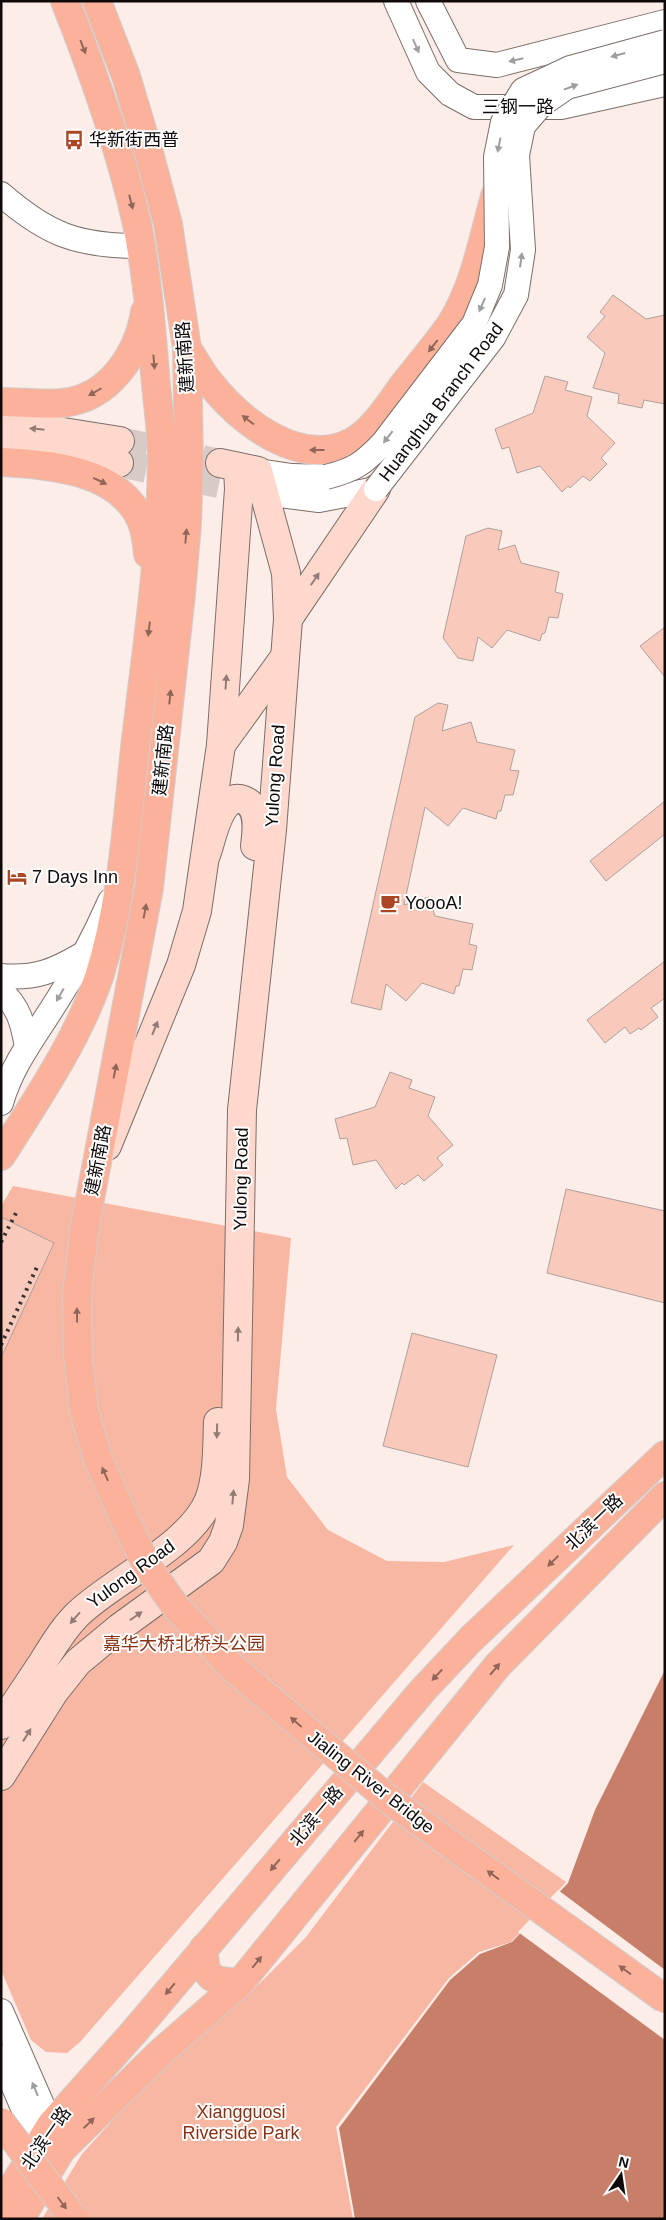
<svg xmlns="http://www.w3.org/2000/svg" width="666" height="2220" viewBox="0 0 666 2220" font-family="Helvetica,'Noto Sans SC',sans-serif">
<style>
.green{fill:#f7b7a3}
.water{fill:#c87f69}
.pier{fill:#fcede8}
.building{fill:#f9cabb;stroke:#afa09c}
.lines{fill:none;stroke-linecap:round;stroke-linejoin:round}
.secondary-tunnel{stroke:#d8cbc7;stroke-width:28;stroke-dasharray:28 14;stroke-linecap:butt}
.tertiary-casing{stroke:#7b6e69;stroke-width:26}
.secondary-casing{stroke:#7b6e69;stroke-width:30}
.primary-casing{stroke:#cfcece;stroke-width:30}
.tertiary{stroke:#fff;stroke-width:24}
.secondary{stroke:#fed8cc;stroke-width:28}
.primary{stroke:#fcb29a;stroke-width:28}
.rail{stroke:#393230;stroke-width:4;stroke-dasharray:2.5 5;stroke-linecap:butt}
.tertiary-bridge-casing{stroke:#7b6e69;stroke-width:26;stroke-linecap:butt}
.primary-bridge-casing{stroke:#cfcece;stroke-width:30;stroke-linecap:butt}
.tertiary-bridge{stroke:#fff;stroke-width:24}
.primary-bridge{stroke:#fcb29a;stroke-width:28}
.oneway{fill:#9f9d9d}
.oneway2{fill:#916659}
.oneway3{fill:#927b74}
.labels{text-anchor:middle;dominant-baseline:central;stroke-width:4;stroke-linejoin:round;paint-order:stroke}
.street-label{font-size:18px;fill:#0f0a09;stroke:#fefefe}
.poi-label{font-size:18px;fill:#0f0a09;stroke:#fefefe;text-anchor:start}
.park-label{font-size:18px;fill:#893213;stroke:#fefefe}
</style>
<rect width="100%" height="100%" fill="#fcede8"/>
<!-- green -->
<g class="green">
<polygon points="13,1186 291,1238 276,1409 287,1477 328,1530 387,1561 444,1562 514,1545 80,2042 67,2053 46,2052 31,2040 1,1970 1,1206"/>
<polygon points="423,1782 566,1882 511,1942 479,1952 449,1978 336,2127 353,2219 42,2219 82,2154 164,2063 252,1991 306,1937"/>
</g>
<!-- water -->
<polygon class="water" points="665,1670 665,2219 355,2219 339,2128 450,1980 480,1954 512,1942 568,1883 595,1810"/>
<!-- pier -->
<polygon class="pier" points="558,1890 665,1970 665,2040 518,1932"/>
<!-- building -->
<g class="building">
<polygon points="613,295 646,319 665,315 665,404 644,400 642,408 618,403 619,394 593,388 605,353 587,337 605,316 600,312"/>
<polygon points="545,376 568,382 565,390 592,397 587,416 615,443 601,458 607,464 590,481 583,476 570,488 568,486 562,492 540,466 517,473 509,447 502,449 495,429 533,413"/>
<polygon points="488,528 502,531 498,550 515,545 521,563 559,572 555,592 563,594 558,618 549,617 545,633 542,634 540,641 507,630 492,648 478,637 473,661 458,658 443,638 466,536"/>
<polygon points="665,627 665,677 640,646"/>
<polygon points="438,703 448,705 442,731 471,722 477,742 515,750 510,770 519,771 513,795 505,795 501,811 498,811 496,819 463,808 448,826 425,807 404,905 429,897 435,916 473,924 469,944 477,946 472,970 463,969 459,986 456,986 454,994 422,983 406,1001 386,984 381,1010 351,1003 415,717"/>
<polygon points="665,801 665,834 606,881 590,861"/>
<polygon points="665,961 665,998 651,1008 658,1017 641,1030 639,1028 630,1034 625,1027 605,1043 587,1020"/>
<polygon points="390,1072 412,1080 409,1088 435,1097 428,1116 453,1145 437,1158 443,1165 424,1181 418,1175 404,1185 402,1183 396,1189 376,1160 353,1165 347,1138 340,1139 335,1119 375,1107"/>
<polygon points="566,1189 665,1211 665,1303 547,1273"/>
<polygon points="1,1217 54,1243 1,1358"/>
<polygon points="412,1333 497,1355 468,1467 383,1446"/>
</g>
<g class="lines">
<!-- secondary-tunnel -->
<g class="secondary-tunnel">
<polyline points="120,441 220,463"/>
<polyline points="119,463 219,484"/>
</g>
<defs>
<g id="tertiary">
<polyline points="396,1 428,72 450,94 474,107 561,107 665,84"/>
<polyline points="428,1 458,60 497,65 665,22"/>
<path d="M1,194C48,235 78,246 140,246"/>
<polyline points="258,471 292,476 326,477"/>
<polyline points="264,493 319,500 376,489"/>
<path d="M1,976C36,979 54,971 83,954"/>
<path d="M1,991C19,1007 23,1024 27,1047"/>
<path d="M1,1103C12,1064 37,1033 58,999C78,968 95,935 110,901"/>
<polyline points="1,2011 58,2141"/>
<polyline points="1,2057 45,2159"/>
</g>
<g id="secondary">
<polyline points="1,426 38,428 120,441"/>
<polyline points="1,446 38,448 119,463"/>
<polyline points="288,619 376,489"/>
<polyline points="221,745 284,658"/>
<path d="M206,855C212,839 215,816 227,804C230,800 235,798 240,799C261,803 257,830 255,846"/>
<polyline points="107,1146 181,965 197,911 221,745 239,489 238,467"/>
<path d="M1,1725C15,1704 29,1683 43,1662C53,1646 64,1627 79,1613C115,1579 191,1545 209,1500C218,1476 217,1447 218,1422"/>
<polyline points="1,1776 54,1692 78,1662 119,1628 211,1561 223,1542 229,1525 235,1479 242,1110 272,830 288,619 286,573 258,471 220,463"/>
</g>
<g id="primary">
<polyline points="97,1 126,76 149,153 168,224 187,348 189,460 187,524 181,594 149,888 84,1231 77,1296 78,1355 84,1411 98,1459 124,1518"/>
<path d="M187,348C194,359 201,372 210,383C241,422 300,469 352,442C373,431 388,406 402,387C418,366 436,346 451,324C475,286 483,238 495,196"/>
<path d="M1,402C21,402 43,405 63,403C109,398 138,355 145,312"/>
<path d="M1,462C49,465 118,469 141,520C145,530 147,542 148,554"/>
<path d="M1,1156C37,1099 77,1041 99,977C123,901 127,818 136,739C147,646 161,552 162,458C162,430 157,401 155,374C151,324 147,274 137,224C120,148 94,74 65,1"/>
<path d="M204,1948C204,1979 211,1981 240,1983"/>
<polyline points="1,2206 51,2125 134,2032 423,1690 471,1639 665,1455"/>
<polyline points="20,2219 61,2150 160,2053 240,1983 498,1665 665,1496"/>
</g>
</defs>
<!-- tertiary casing -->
<use href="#tertiary" class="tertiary-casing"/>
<!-- secondary casing -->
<use href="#secondary" class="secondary-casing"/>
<!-- primary casing -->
<use href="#primary" class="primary-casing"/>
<!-- tertiary -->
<use href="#tertiary" class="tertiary"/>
<!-- secondary -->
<use href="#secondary" class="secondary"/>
<!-- primary -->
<use href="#primary" class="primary"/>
<!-- rail -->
<g class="rail">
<polyline points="1,1242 16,1213"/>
<polyline points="1,1345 37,1267"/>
</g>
<defs>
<g id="tertiary-bridge">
<path d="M326,477C354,470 363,464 383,443L474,324L490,285L497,247L496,157L503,122L523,90L570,68L665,42"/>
<polyline points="376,489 493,338 516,295 523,250 517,155 523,126 542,104 567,87 665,61"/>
</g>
<g id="primary-bridge">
<polyline points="124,1518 147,1566 176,1607 233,1668 392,1802 665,1999"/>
<polyline points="1,2122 74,2219"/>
</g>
</defs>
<!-- tertiary-bridge casing -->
<use href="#tertiary-bridge" class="tertiary-bridge-casing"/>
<!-- primary-bridge casing -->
<use href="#primary-bridge" class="primary-bridge-casing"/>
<!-- tertiary-bridge -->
<use href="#tertiary-bridge" class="tertiary-bridge"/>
<!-- primary-bridge -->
<use href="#primary-bridge" class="primary-bridge"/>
</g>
<!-- one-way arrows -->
<defs><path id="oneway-solid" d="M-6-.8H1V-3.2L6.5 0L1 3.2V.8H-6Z" transform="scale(1.25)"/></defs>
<g class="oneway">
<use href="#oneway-solid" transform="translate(416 46) rotate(66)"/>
<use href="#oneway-solid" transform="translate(618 55) rotate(165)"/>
<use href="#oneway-solid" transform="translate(516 60) rotate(167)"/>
<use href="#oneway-solid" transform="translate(571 87) rotate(-21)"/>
<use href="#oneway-solid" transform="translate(499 145) rotate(101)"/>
<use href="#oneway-solid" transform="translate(521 260) rotate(-82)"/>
<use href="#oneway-solid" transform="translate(482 305) rotate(114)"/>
<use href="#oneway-solid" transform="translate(388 437) rotate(128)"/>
<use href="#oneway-solid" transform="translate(60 995) rotate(120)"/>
<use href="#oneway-solid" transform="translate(35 2089) rotate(-113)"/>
</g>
<g class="oneway2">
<use href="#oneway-solid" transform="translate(83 47) rotate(69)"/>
<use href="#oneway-solid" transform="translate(131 202) rotate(76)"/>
<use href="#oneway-solid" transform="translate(433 346) rotate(128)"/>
<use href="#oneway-solid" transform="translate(154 362) rotate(85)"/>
<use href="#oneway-solid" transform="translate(95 392) rotate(150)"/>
<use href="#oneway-solid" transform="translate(248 420) rotate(-143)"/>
<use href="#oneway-solid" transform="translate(317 450) rotate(-180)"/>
<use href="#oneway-solid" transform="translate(100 481) rotate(25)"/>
<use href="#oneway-solid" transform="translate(186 536) rotate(-85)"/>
<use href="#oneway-solid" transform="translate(149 629) rotate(97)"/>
<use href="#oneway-solid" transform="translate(170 697) rotate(-84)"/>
<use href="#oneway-solid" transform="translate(145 911) rotate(-79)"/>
<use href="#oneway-solid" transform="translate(115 1071) rotate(-79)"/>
<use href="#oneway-solid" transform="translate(77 1315) rotate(-91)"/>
<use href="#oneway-solid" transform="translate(105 1474) rotate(-114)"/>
<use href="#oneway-solid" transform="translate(553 1561) rotate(136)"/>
<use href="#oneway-solid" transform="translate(495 1669) rotate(-50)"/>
<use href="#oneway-solid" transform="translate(437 1675) rotate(133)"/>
<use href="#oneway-solid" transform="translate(296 1722) rotate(-139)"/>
<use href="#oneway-solid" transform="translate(359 1836) rotate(-51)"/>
<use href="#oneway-solid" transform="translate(275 1865) rotate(130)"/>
<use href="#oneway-solid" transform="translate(493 1875) rotate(-144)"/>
<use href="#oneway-solid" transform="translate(257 1962) rotate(-51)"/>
<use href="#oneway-solid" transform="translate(625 1970) rotate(-144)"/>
<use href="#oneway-solid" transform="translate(170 1989) rotate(130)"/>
<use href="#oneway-solid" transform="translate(89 2123) rotate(-44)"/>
<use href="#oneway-solid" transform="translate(62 2203) rotate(53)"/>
</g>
<g class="oneway3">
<use href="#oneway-solid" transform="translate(37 429) rotate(-174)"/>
<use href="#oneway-solid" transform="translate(315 579) rotate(-56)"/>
<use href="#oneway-solid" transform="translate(226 682) rotate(-86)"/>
<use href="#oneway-solid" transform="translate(155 1028) rotate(-68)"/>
<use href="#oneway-solid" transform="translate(238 1334) rotate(-89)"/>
<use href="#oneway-solid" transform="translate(217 1431) rotate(91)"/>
<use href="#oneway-solid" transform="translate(233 1497) rotate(-85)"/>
<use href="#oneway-solid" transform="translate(136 1616) rotate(-35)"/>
<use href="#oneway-solid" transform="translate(75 1618) rotate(131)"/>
<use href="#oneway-solid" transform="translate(27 1735) rotate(-58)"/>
</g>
<!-- icons -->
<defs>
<symbol id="bus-bare" viewBox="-9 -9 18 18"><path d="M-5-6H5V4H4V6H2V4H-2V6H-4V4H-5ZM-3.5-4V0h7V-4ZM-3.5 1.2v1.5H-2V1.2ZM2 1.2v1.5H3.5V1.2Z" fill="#ac4522" stroke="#fefefe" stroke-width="2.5" paint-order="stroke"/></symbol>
<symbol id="hotel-bare" viewBox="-9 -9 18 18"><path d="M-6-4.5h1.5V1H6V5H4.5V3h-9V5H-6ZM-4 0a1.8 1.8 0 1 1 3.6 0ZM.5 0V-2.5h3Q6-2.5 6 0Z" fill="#ac4522" stroke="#fefefe" stroke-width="2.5" paint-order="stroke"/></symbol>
<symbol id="cafe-bare" viewBox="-9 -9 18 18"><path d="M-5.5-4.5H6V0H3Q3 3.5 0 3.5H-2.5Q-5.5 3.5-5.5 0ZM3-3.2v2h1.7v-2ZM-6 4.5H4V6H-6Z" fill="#ac4522" stroke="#fefefe" stroke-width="2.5" paint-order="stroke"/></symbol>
</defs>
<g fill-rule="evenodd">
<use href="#bus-bare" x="60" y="126" width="28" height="28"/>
<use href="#hotel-bare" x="3" y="863" width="28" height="28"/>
<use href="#cafe-bare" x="376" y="889" width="28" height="28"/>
</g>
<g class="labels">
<!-- street labels -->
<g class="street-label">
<text x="518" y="107">三钢一路</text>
<text transform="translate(185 357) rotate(-94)">建新南路</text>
<text transform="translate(441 402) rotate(-53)">Huanghua Branch Road</text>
<text transform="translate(163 760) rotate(-84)">建新南路</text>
<text transform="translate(275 776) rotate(-86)">Yulong Road</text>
<text transform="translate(98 1160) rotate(-79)">建新南路</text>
<text transform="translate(241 1179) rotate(-89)">Yulong Road</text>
<text transform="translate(594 1522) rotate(-44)">北滨一路</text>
<text transform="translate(131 1574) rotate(-36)">Yulong Road</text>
<text transform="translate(371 1782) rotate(38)">Jialing River Bridge</text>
<text transform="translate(316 1816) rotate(-50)">北滨一路</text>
<text transform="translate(46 2138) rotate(-55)">北滨一路</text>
</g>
<!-- poi labels -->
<g class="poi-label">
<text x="89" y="140">华新街西普</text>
<text x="32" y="877">7 Days Inn</text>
<text x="405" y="903">YoooA!</text>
</g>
<!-- park labels -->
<g class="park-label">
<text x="184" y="1644">嘉华大桥北桥头公园</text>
<text x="241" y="2112">Xiangguosi<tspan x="241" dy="21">Riverside Park</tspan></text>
</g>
</g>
<!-- border -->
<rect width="666" height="2220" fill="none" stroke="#0f0a09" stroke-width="5"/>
<!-- north arrow -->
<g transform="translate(621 2175) rotate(13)" stroke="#fefefe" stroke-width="4" paint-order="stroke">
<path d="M0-4L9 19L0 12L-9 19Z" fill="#0f0a09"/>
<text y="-8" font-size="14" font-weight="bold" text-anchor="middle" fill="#0f0a09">N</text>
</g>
</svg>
